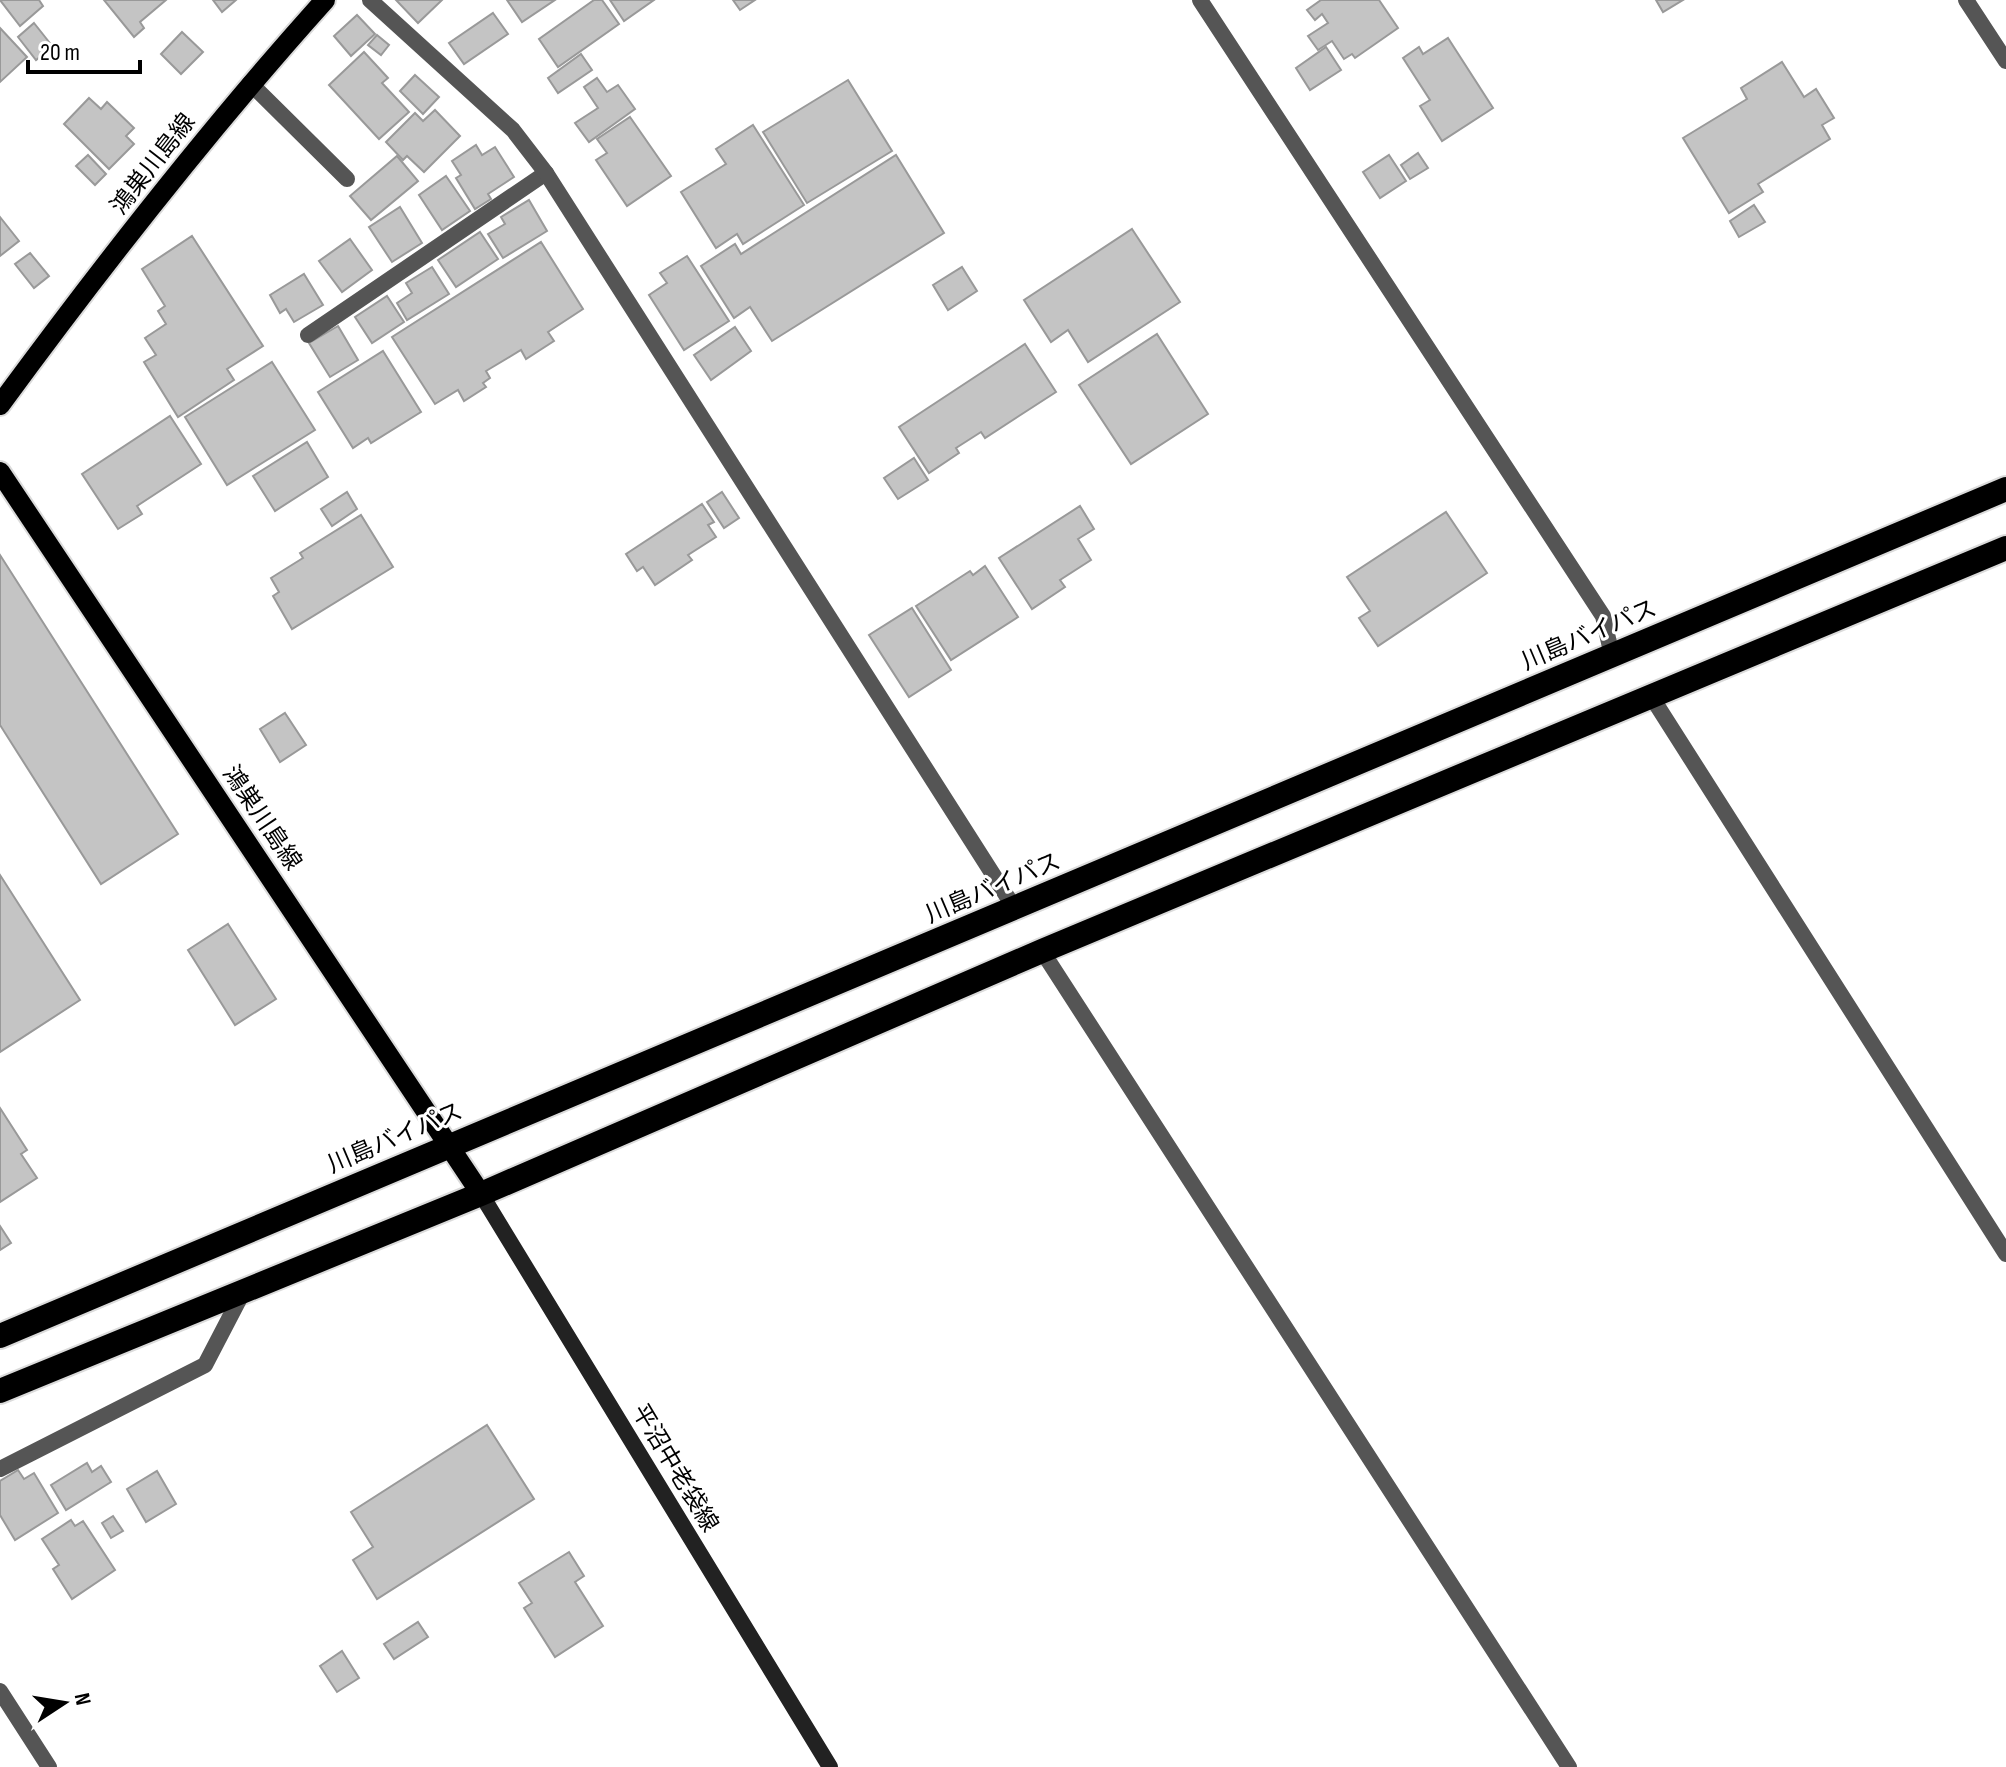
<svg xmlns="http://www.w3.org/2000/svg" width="2006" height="1767" viewBox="0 0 2006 1767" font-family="'Sofia Sans Condensed','Noto Sans JP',sans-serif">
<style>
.building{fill:#c4c4c4;stroke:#999;stroke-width:2}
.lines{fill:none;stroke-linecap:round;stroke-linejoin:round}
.primary-casing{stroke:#dbdbdb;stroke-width:24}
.highway-casing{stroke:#dbdbdb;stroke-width:28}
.lane{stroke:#555;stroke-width:16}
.street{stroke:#555;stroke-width:16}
.secondary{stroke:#222;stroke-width:16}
.primary{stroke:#000;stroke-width:20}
.highway{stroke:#000;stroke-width:24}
.labels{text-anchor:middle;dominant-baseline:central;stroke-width:6;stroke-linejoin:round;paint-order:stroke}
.street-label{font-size:24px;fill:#000;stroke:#fff}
</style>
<rect width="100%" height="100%" fill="#fff"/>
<!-- building -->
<g class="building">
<polygon points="0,0 39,0 43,6 20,26"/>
<polygon points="104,0 166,0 140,22 144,28 134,37"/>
<polygon points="213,0 236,0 222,12"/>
<polygon points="396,0 442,0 418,23"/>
<polygon points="507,0 555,0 522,22"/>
<polygon points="594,0 602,0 619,24 558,67 539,39"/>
<polygon points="610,0 654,0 624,21"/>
<polygon points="733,0 755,0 740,10"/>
<polygon points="1321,0 1379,0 1398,28 1355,58 1352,54 1344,59 1332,41 1318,50 1308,36 1328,23 1322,14 1315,20 1307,10"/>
<polygon points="1656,0 1683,0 1663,12"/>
<polygon points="493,13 508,34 464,64 449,43"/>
<polygon points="357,15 375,34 351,56 334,36"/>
<polygon points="34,23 53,47 36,60 18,37"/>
<polygon points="0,28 27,57 0,82"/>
<polygon points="182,32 203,52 181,74 161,54"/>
<polygon points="377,35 389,45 381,55 368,45"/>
<polygon points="1448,38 1493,108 1442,141 1420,106 1430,100 1403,58 1419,47 1423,54"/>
<polygon points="1326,47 1341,70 1310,90 1296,68"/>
<polygon points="364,52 388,78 382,83 409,112 379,139 329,85"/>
<polygon points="581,54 592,70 558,93 548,78"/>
<polygon points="1782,62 1804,97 1816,89 1834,118 1822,125 1830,139 1758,184 1763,192 1729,213 1683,138 1747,99 1741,88"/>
<polygon points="415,75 439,97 423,114 400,91"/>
<polygon points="597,78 607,92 618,85 635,109 589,142 575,123 598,108 584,87"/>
<polygon points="848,80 892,151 807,203 763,132"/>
<polygon points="89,98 101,109 107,102 134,128 126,136 134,144 109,169 64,124"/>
<polygon points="435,110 460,136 424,172 407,156 403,160 386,142 415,113 423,121"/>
<polygon points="630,117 671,176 627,206 596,160 607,153 597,139"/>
<polygon points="753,125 804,205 743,244 737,234 716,248 681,192 726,164 716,149"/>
<polygon points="476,145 482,155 495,147 514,177 488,194 491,199 475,209 456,178 461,175 452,161"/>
<polygon points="1418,153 1428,168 1410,179 1401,165"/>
<polygon points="88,155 106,174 95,185 76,166"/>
<polygon points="896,155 944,233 772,341 750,307 734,318 701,266 735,244 741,254"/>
<polygon points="1389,155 1406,181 1380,198 1363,172"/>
<polygon points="397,156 418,181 371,220 350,196"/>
<polygon points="446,176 470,211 442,230 419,195"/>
<polygon points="529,200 547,231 503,258 488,234 505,224 501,217"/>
<polygon points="1754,205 1765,222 1739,237 1730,221"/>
<polygon points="400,207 422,243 392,262 369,227"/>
<polygon points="0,217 19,241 0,256"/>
<polygon points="1132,229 1180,302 1088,362 1068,330 1051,342 1024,300"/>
<polygon points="480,232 498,259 456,287 438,260"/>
<polygon points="192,236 263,346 227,369 234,380 178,417 144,362 156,355 145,338 166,324 158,311 165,306 142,269"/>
<polygon points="350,239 372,270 342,292 319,261"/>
<polygon points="541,242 583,309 548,332 554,341 526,359 521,350 486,371 490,378 483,383 486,387 464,401 458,390 435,404 392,337"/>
<polygon points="30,253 49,276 34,288 15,264"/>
<polygon points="687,256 729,321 684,350 649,295 667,283 660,273"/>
<polygon points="432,267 449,294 407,320 397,303 412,293 406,283"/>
<polygon points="962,267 977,291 948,310 933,285"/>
<polygon points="304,274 323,305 294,322 286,309 280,313 270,295"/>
<polygon points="387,296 404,322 372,343 355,317"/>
<polygon points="338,326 358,360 330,377 309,343"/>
<polygon points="735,327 751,351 711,380 694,355"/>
<polygon points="1157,334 1208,414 1131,464 1079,385"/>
<polygon points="1025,344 1056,392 985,438 981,432 956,448 959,453 929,473 899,427"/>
<polygon points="383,351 421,412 371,443 368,438 353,448 318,392"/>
<polygon points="272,362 315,430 227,485 185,417"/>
<polygon points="170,416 201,464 137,506 142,514 118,529 82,474"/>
<polygon points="307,442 328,477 275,511 253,476"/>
<polygon points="914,458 928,480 898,499 884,478"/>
<polygon points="347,492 357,509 332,526 321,509"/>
<polygon points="722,492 739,518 724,528 707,502"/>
<polygon points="702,504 714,522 708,525 716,537 688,555 692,560 655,585 643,567 637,571 626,554"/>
<polygon points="1080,506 1094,529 1078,539 1091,560 1060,580 1065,587 1032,609 999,558"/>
<polygon points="1446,512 1487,573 1378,646 1359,618 1370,611 1347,577"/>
<polygon points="361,515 393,567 292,629 273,596 279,592 271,578 303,558 300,553"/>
<polygon points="0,555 178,834 101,884 0,725"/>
<polygon points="985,566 1018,617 951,660 916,606 970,571 973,575"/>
<polygon points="912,608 951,670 909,697 869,635"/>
<polygon points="285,713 306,745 280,762 260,729"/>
<polygon points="0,875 80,1000 0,1052"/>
<polygon points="228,924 276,999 235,1025 188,950"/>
<polygon points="0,1108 27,1150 21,1154 37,1178 0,1202"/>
<polygon points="0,1226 11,1243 0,1250"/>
<polygon points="487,1425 534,1499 377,1599 353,1560 373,1547 351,1512"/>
<polygon points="87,1463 92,1472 101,1466 111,1482 66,1510 51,1485"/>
<polygon points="18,1470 24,1479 34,1473 58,1513 15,1540 0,1515 0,1481"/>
<polygon points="157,1471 176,1504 146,1522 127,1489"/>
<polygon points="113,1516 123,1531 111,1538 102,1523"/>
<polygon points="71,1520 75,1526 83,1521 115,1570 72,1599 53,1569 59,1565 42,1539"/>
<polygon points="569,1552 584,1576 575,1582 603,1626 555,1657 524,1608 532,1603 519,1583"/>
<polygon points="418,1622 428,1637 394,1659 384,1644"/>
<polygon points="342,1651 359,1678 337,1692 320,1666"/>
</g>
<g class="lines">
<defs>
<g id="primary">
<path d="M0,405C102,266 209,129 325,0"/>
<polyline points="0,472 481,1194"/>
</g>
<g id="highway">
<polyline points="0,1336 2006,489"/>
<polyline points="0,1391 481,1194 1042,951 2006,548"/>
</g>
</defs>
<!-- primary casing -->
<use href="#primary" class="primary-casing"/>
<!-- highway casing -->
<use href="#highway" class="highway-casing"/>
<!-- lane -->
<g class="lane">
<polyline points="250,83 347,179"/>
<polyline points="308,335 546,173"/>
</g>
<!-- street -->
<g class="street">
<polyline points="370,0 513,130 546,173 1015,909"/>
<polyline points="1200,0 1603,616 1612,656"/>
<polyline points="1966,0 2006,61"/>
<polyline points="1651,696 2006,1254"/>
<polyline points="1042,951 1569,1767"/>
<polyline points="0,1469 205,1365 243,1292"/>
<polyline points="0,1691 49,1767"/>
</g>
<!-- secondary -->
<polyline class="secondary" points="481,1194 830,1767"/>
<!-- primary -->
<use href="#primary" class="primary"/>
<!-- highway -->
<use href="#highway" class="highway"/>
</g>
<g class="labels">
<!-- street labels -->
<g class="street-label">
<text transform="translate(153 164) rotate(-52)">鴻巣川島線</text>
<text transform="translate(1589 635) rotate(-23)">川島バイパス</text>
<text transform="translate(262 818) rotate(56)">鴻巣川島線</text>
<text transform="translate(993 888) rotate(-23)">川島バイパス</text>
<text transform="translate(395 1138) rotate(-23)">川島バイパス</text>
<text transform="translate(675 1468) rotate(59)">平沼中老袋線</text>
</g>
</g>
<!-- north arrow -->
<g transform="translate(64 1703) rotate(78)" stroke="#ffffff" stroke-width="6" paint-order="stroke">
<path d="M0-6L14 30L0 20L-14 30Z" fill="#000000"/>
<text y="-12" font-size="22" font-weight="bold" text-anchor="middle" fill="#000000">N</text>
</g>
<!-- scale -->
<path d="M28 60v12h112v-12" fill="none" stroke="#000000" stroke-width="4"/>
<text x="40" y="60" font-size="24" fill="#000000" stroke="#ffffff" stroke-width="6" paint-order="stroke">20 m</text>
</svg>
